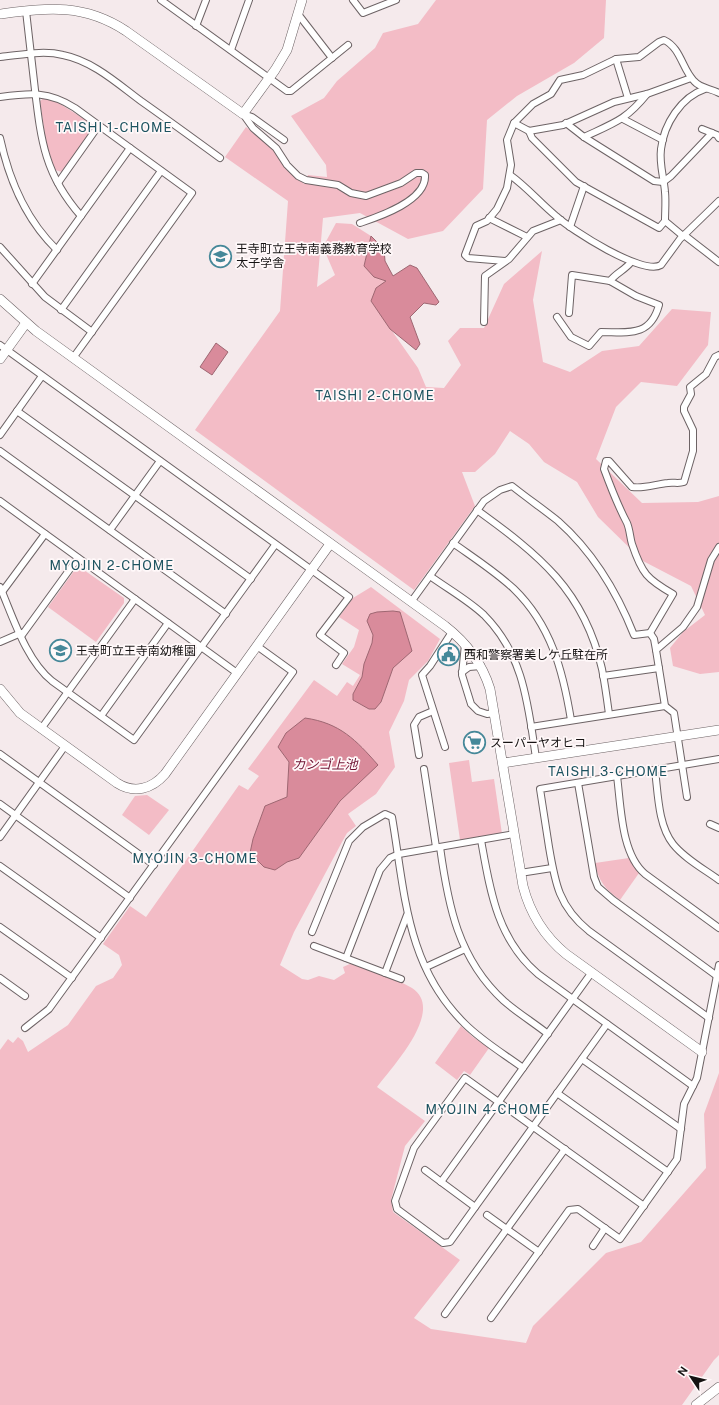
<svg xmlns="http://www.w3.org/2000/svg" width="719" height="1405" viewBox="0 0 719 1405" font-family="'Public Sans','Noto Sans JP',sans-serif">
<style>
.green{fill:#f3bcc6}
.water{fill:#d98b9b;stroke:#9e6772}
.lines{fill:none;stroke-linecap:round;stroke-linejoin:round}
.street-casing{stroke:#6d6365;stroke-width:8}
.secondary-casing{stroke:#6d6365;stroke-width:10}
.street{stroke:#fff;stroke-width:6}
.secondary{stroke:#fff;stroke-width:9}
.labels{text-anchor:middle;dominant-baseline:central;stroke-width:3.5;stroke-linejoin:round;paint-order:stroke}
.poi-label{font-size:12px;fill:#151212;stroke:#fff8f9;text-anchor:start}
.neighbourhood-label{font-size:13px;letter-spacing:1px;fill:#1d5360;stroke:#fff8f9}
.water-label{font-size:13px;font-style:italic;fill:#6f1333;stroke:#fff8f9}
</style>
<rect width="100%" height="100%" fill="#f5eaec"/>
<!-- green -->
<g class="green">
<polygon points="436,0 606,0 604,38 574,63 517,96 487,120 483,189 443,231 408,239 360,213 323,218 317,287 335,275 323,247 336,223 352,224 371,236 364,266 386,281 371,301 418,368 426,387 444,388 461,365 448,341 460,328 484,328 504,284 542,251 533,300 543,362 570,372 602,351 639,346 672,309 711,312 708,345 677,386 641,382 616,407 596,459 642,503 698,502 719,496 719,672 700,674 673,666 670,648 683,632 705,615 691,586 643,561 598,517 577,482 544,462 529,444 510,431 495,454 475,472 462,472 475,506 414,590 195,430 280,311 288,201 225,157 246,127 274,151 283,163 304,184 308,175 327,177 326,165 291,116 324,98 337,81 375,48 383,33 418,24"/>
<polygon points="45,97 57,102 92,124 92,130 62,172 55,170 46,143 40,101"/>
<polygon points="77,567 81,568 124,598 124,603 96,642 48,607"/>
<path d="M371,587L440,639L428,661L409,680L404,701L389,732L395,767L376,794L348,814L356,826L347,833L342,842L294,932L280,965L302,979L308,980L319,976L334,980L345,973L343,967L352,963C369,971 396,978 412,988C446,1010 392,1067 377,1087L425,1121L405,1146L391,1200L393,1212L460,1260L414,1318L431,1329L526,1343L533,1326L606,1253L641,1242L706,1168L704,1114L719,1073V1355L714,1360L682,1405H0V1050L8,1039L13,1043L18,1037L23,1041L28,1052L68,1025L96,986L113,978L122,965L119,955L103,944L130,906L146,917L239,785L248,790L259,776L248,769L314,680L337,696L347,682L353,686L360,675L342,664L354,647L359,630L339,617L353,598Z"/>
<polygon points="469,760 472,782 494,779 502,834 460,840 449,763"/>
<polygon points="147,795 169,810 149,835 122,815 135,796"/>
<path d="M629,858L639,873L620,900C606,890 598,881 595,863Z"/>
<polygon points="461,1026 473,1037 489,1048 470,1075 464,1071 457,1080 435,1063"/>
</g>
<!-- water -->
<g class="water">
<polygon points="371,236 384,249 385,261 393,276 410,265 417,268 439,302 436,305 424,303 410,317 420,344 416,350 390,329 371,301 376,288 386,281 374,277 364,266"/>
<polygon points="216,343 228,352 212,375 200,367"/>
<polygon points="393,611 400,612 412,651 393,668 381,702 375,709 369,709 353,700 353,694 362,677 364,664 372,643 373,635 367,621 370,614 377,612"/>
<path d="M305,718C340,723 356,740 378,765L340,801L299,858L287,862L275,870L264,867L250,853L253,839L265,806L287,797L289,762L278,747L286,733Z"/>
</g>
<g class="lines">
<defs>
<g id="street">
<polyline points="161,0 287,91 291,91 348,45"/>
<polyline points="353,0 363,13 396,0"/>
<path d="M26,11C29,37 32,63 35,90C41,141 45,175 81,216"/>
<polyline points="298,14 332,58"/>
<polyline points="196,26 206,0"/>
<polyline points="231,50 249,0"/>
<path d="M0,57C21,55 43,50 63,55C93,61 118,84 141,101C168,120 194,139 220,158"/>
<polyline points="616,59 628,98"/>
<path d="M0,97C30,93 49,91 75,108L192,193L73,358"/>
<path d="M243,114L253,128L276,148L287,165L298,176L306,180L338,185L351,193L366,196L401,183L416,173H422L425,175C427,201 378,217 360,223"/>
<polyline points="243,114 252,117 284,140"/>
<polyline points="623,119 663,140"/>
<polyline points="514,123 529,131 563,125 614,102 647,94 691,78"/>
<polyline points="566,123 584,137 654,181 663,182 671,176 712,133"/>
<polyline points="702,129 717,135 719,138"/>
<polyline points="529,131 532,138 576,182 659,228 665,221"/>
<path d="M584,137C614,123 626,120 647,94"/>
<path d="M0,138C9,180 26,220 57,250"/>
<path d="M510,175C527,187 540,203 556,216C571,230 643,276 661,265L680,239L719,201"/>
<polyline points="58,183 99,125"/>
<polyline points="489,218 527,237"/>
<polyline points="570,227 584,186"/>
<polyline points="684,235 719,262"/>
<path d="M683,236L665,221C665,211 666,202 665,192C664,178 659,164 661,149C664,124 681,97 705,89"/>
<polyline points="0,247 45,297 92,332"/>
<path d="M505,261L468,258L465,255L476,226L487,221L497,209L507,188L511,165L507,140L514,123L533,104L551,94L560,80L583,75L616,59L639,57L659,42L664,40C681,48 682,69 694,81C701,89 710,88 719,93"/>
<path d="M610,281C616,273 625,270 631,262"/>
<polyline points="32,284 130,148"/>
<polyline points="61,310 161,171"/>
<path d="M557,317L571,337L589,346L601,332C627,332 650,338 659,305L636,296L610,281L572,275L569,313"/>
<polyline points="484,322 485,276 509,259 533,231 561,220"/>
<polyline points="0,345 349,597 320,635 344,653 336,665"/>
<polyline points="17,411 251,579"/>
<polyline points="0,435 42,376"/>
<polyline points="0,451 226,614"/>
<polyline points="0,501 237,673"/>
<path d="M477,510C539,555 584,590 602,669C605,684 607,699 609,714"/>
<polyline points="110,530 160,461"/>
<path d="M453,543C474,558 496,572 514,589C551,625 563,671 571,720"/>
<path d="M430,576C448,589 468,600 484,615C524,655 528,705 536,758"/>
<path d="M0,587C13,617 26,660 52,681L134,740L275,545"/>
<polyline points="2,592 45,534"/>
<path d="M411,602L484,501L500,490L512,486C527,498 543,509 558,521C593,552 617,592 634,635L650,633"/>
<polyline points="22,635 78,558"/>
<polyline points="0,642 21,633"/>
<polyline points="465,644 462,675 471,704 478,711 487,714 495,713"/>
<path d="M656,650L654,639L650,633L673,594C647,579 642,574 632,544C630,538 630,530 627,523C618,506 611,488 604,469L606,461H609L632,487C644,489 656,484 668,483C674,482 678,484 684,482L693,451V430L684,411V407L691,394L690,387L706,374L715,357L719,355"/>
<polyline points="462,672 469,667 481,666"/>
<polyline points="603,676 659,668"/>
<polyline points="101,716 168,623"/>
<polyline points="531,727 665,706"/>
<polyline points="41,729 135,599"/>
<polyline points="445,747 422,675 430,666 452,632"/>
<polyline points="0,754 154,865"/>
<polyline points="419,755 414,725 419,717 433,711"/>
<polyline points="424,769 436,847"/>
<path d="M655,770C658,793 658,825 673,844C685,859 704,869 719,880"/>
<path d="M617,776C621,806 621,854 645,874L719,928"/>
<polyline points="578,783 594,877 598,887 613,900 717,976"/>
<polyline points="687,797 674,713 665,706 656,650 683,627 697,607 711,560 719,547"/>
<polyline points="0,804 130,898"/>
<polyline points="710,824 719,828"/>
<polyline points="0,837 65,746"/>
<path d="M481,840C490,890 497,939 538,974L693,1086"/>
<path d="M440,847C448,905 458,959 504,1001C518,1013 534,1023 548,1034"/>
<polyline points="0,866 101,938"/>
<polyline points="520,873 552,868"/>
<polyline points="0,927 72,978"/>
<path d="M312,932L349,841L363,827L385,814L392,817C405,893 406,966 465,1024C482,1041 504,1054 523,1068"/>
<polyline points="314,946 401,979"/>
<polyline points="346,958 380,870 390,858 399,854 514,834"/>
<polyline points="426,967 465,949"/>
<polyline points="385,973 407,915"/>
<polyline points="0,978 25,996"/>
<path d="M709,1018L589,931C559,907 555,883 549,847C546,828 543,809 540,789L719,759"/>
<path d="M607,1024L450,1242L443,1243L397,1209L395,1201L414,1148L465,1078C525,1121 584,1163 644,1206"/>
<polyline points="25,1028 49,1009 293,672 257,646"/>
<polyline points="582,1059 681,1129"/>
<polyline points="557,1093 668,1172"/>
<polyline points="425,1170 475,1207"/>
<polyline points="441,1182 592,972"/>
<polyline points="487,1215 539,1252"/>
<polyline points="593,1246 605,1228"/>
<polyline points="445,1314 565,1149"/>
<polyline points="491,1318 569,1210 578,1209 620,1239 677,1159 684,1104 697,1078 719,965"/>
</g>
<g id="secondary">
<path d="M0,14C48,8 83,3 126,31L243,114L275,70L287,50L302,0"/>
<path d="M0,299L36,331L445,626C467,643 482,663 490,689L523,886C530,913 544,936 566,954L702,1052"/>
<polyline points="0,359 26,323"/>
<path d="M0,689L20,713L117,783C134,794 152,789 165,774L330,544"/>
<polyline points="503,763 719,730"/>
<polyline points="696,1405 719,1387"/>
</g>
</defs>
<!-- street casing -->
<use href="#street" class="street-casing"/>
<!-- secondary casing -->
<use href="#secondary" class="secondary-casing"/>
<!-- street -->
<use href="#street" class="street"/>
<!-- secondary -->
<use href="#secondary" class="secondary"/>
</g>
<!-- icons -->
<defs>
<symbol id="school-ring" viewBox="-11 -11 22 22"><circle r="9.5" fill="#fff8f9" stroke="#468899" stroke-width="1.5"/><path d="M0-5L7-2L0 1L-7-2ZM-4 1L0 2.5L4 1V4Q0 6-4 4Z" fill="#468899"/></symbol>
<symbol id="civic-ring" viewBox="-11 -11 22 22"><circle r="9.5" fill="#fff8f9" stroke="#468899" stroke-width="1.5"/><path d="M-.6-6.5H3V-4.5H.6V-3L4-1V1h2V6H-6V1h2V-1L-.6-3ZM-1.2 2.5V6h2.4V2.5Z" fill="#468899"/></symbol>
<symbol id="supermarket-ring" viewBox="-11 -11 22 22"><circle r="9.5" fill="#fff8f9" stroke="#468899" stroke-width="1.5"/><path d="M-6-5.5h2.5l.6 2H6L4.5 2H-2.5L-4.4-4H-6ZM-1.5 3.2a1.3 1.3 0 1 0 .1 0ZM3 3.2a1.3 1.3 0 1 0 .1 0Z" fill="#468899"/></symbol>
</defs>
<g fill-rule="evenodd">
<use href="#school-ring" x="208" y="244" width="25" height="25"/>
<use href="#school-ring" x="48" y="638" width="25" height="25"/>
<use href="#civic-ring" x="436" y="642" width="25" height="25"/>
<use href="#supermarket-ring" x="462" y="730" width="25" height="25"/>
</g>
<g class="labels">
<!-- poi labels -->
<g class="poi-label">
<text x="236" y="249">王寺町立王寺南義務教育学校<tspan x="236" dy="14">太子学舎</tspan></text>
<text x="76" y="651">王寺町立王寺南幼稚園</text>
<text x="464" y="655">西和警察署美しケ丘駐在所</text>
<text x="490" y="743">スーパーヤオヒコ</text>
</g>
<!-- neighbourhood labels -->
<g class="neighbourhood-label">
<text x="114" y="127">TAISHI 1-CHOME</text>
<text x="375" y="395">TAISHI 2-CHOME</text>
<text x="112" y="565">MYOJIN 2-CHOME</text>
<text x="608" y="771">TAISHI 3-CHOME</text>
<text x="195" y="858">MYOJIN 3-CHOME</text>
<text x="488" y="1109">MYOJIN 4-CHOME</text>
</g>
<!-- water labels -->
<g class="water-label">
<text x="325" y="764">カンゴ上池</text>
</g>
</g>
<!-- north arrow -->
<g transform="translate(691 1377) rotate(305)" stroke="#fff8f9" stroke-width="3" paint-order="stroke">
<path d="M0-3L7 15L0 10L-7 15Z" fill="#151212"/>
<text y="-6" font-size="11" font-weight="bold" text-anchor="middle" fill="#151212">N</text>
</g>
</svg>
